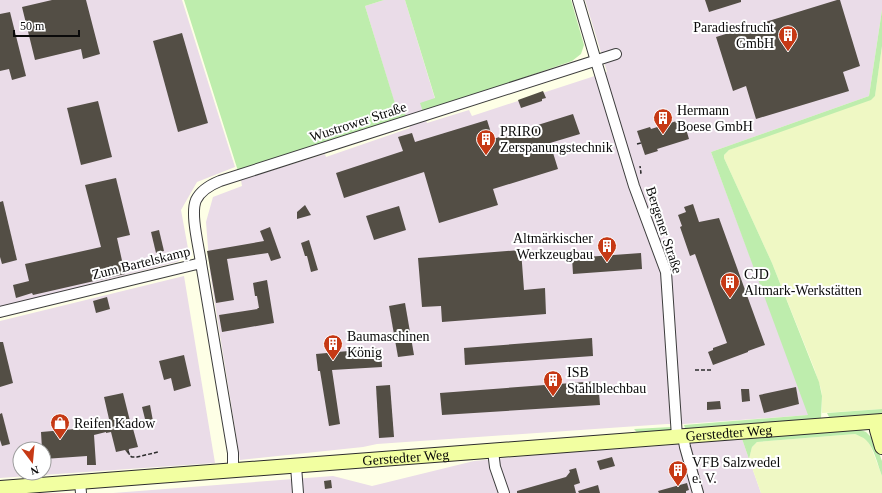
<svg xmlns="http://www.w3.org/2000/svg" width="882" height="493" viewBox="0 0 882 493" font-family="'Times New Roman',serif">
<style>
.industrial{fill:#eadce8;fill-rule:evenodd}
.farmland{fill:#eff8c4}
.green{fill:#beedad}
.building{fill:#534e45}
.lines{fill:none;stroke-linecap:round;stroke-linejoin:round}
.street-casing{stroke:#3d3d3d;stroke-width:12}
.secondary-casing{stroke:#2c2c2c;stroke-width:16}
.path{stroke:#2c2c2c;stroke-width:1.5;stroke-dasharray:4 2;stroke-linecap:butt}
.street{stroke:#fff;stroke-width:10}
.secondary{stroke:#f2ffa1;stroke-width:14}
.labels{text-anchor:middle;dominant-baseline:central;stroke-width:4;stroke-linejoin:round;paint-order:stroke}
.poi-label{font-size:14px;fill:#0a0a0a;stroke:#fff;text-anchor:start}
.street-label{font-size:14px;fill:#0a0a0a;stroke:#fff}
</style>
<rect width="100%" height="100%" fill="#feffe6"/>
<!-- industrial -->
<g class="industrial">
<polygon points="0,0 182,0 235,167 197,182 181,210 189,254 177,262 0,307"/>
<polygon points="384,0 405,0 435,99 423,112 427,123 469,110 472,116 607,72 585,0 882,0 882,10 869,96 711,152 809,415 684,424 667,424 377,444 363,447 240,460 210,273 206,222 213,197 242,186 241,180 325,154 326,157 410,128 406,117 397,111 365,6"/>
<path d="M184,276L215,463L0,478V321ZM20,449H44V473H20Z"/>
<polygon points="741,436 761,493 113,493 333,476 372,486 474,461 559,453 673,445"/>
</g>
<!-- farmland -->
<g class="farmland">
<polygon points="882,46 882,409 822,413 822,396 821,389 814,368 772,263 724,158 724,155 729,150 875,96"/>
<polygon points="855,434 862,436 867,440 871,447 882,476 882,493 761,493 749,459 752,447 757,442"/>
</g>
<!-- green -->
<g class="green">
<polygon points="184,0 384,0 365,6 397,110 404,108 406,117 238,171"/>
<polygon points="405,0 571,0 584,45 581,54 572,61 423,112 420,103 435,98"/>
<polygon points="882,10 882,46 875,96 871,100 729,150 724,155 724,158 772,263 819,382 822,396 821,419 688,430 685,428 684,425 808,415 711,152 869,96"/>
<polygon points="882,409 882,417 832,420 829,417 827,413"/>
<polygon points="671,427 670,430 640,436 634,429"/>
<path d="M858,429L866,432L872,438L877,447L882,461V476C878,466 874,447 866,440C863,437 859,436 855,434L757,442L752,447L749,459L741,436Z"/>
</g>
<!-- building -->
<g class="building">
<polygon points="52,0 86,0 100,54 83,59 81,49 35,60 22,7"/>
<polygon points="705,0 741,0 741,2 709,12"/>
<polygon points="837,0 840,0 860,66 843,72 849,91 756,119 746,86 733,91 716,37"/>
<polygon points="10,12 26,76 12,80 9,69 0,71 0,14"/>
<polygon points="182,33 208,123 178,132 153,41"/>
<polygon points="543,91 546,98 542,99 542,101 521,108 518,100"/>
<polygon points="98,101 112,157 81,165 67,108"/>
<polygon points="573,114 580,134 550,143 558,169 493,189 498,205 439,223 424,172 344,198 336,173 403,151 398,137 412,133 415,142 487,120 493,139"/>
<polygon points="683,119 689,139 657,149 658,151 645,155 637,131 650,127 651,129"/>
<polygon points="116,178 130,235 117,238 125,274 33,295 32,293 16,298 13,285 29,281 25,264 101,247 85,185"/>
<polygon points="3,201 17,260 2,264 0,257 0,202"/>
<polygon points="693,204 699,222 719,218 765,345 748,351 748,352 713,365 708,352 713,350 713,348 727,343 695,254 690,256 680,227 682,226 678,215 686,212 684,207"/>
<polygon points="305,205 311,215 297,219 297,212"/>
<polygon points="399,206 406,230 374,240 366,216"/>
<polygon points="270,227 281,258 271,261 268,253 227,259 234,300 216,303 207,251 264,241 260,231"/>
<polygon points="159,230 164,251 156,253 151,232"/>
<polygon points="309,240 318,270 311,272 307,256 305,256 301,243"/>
<polygon points="521,250 524,290 545,288 546,314 442,322 441,306 422,307 418,258"/>
<polygon points="641,253 642,269 573,274 572,258"/>
<polygon points="267,280 274,323 222,332 219,315 258,309 257,308 259,308 257,296 255,296 253,283"/>
<polygon points="107,297 110,309 96,313 93,301"/>
<polygon points="405,303 414,355 398,357 389,306"/>
<polygon points="592,338 593,356 465,365 464,348"/>
<polygon points="0,342 3,342 13,383 0,387"/>
<polygon points="381,348 382,367 332,370 340,424 329,426 320,371 318,371 316,354"/>
<polygon points="184,355 191,386 174,391 171,378 164,380 159,361"/>
<polygon points="598,381 600,405 442,415 440,393"/>
<polygon points="390,385 394,437 379,438 376,386"/>
<polygon points="796,387 799,404 764,413 759,395"/>
<polygon points="741,389 749,389 750,401 742,402"/>
<polygon points="123,393 131,425 132,425 138,447 129,449 128,454 125,450 116,452 111,432 106,433 106,432 94,435 96,465 87,465 87,456 44,459 44,449 42,449 41,432 98,427 96,422 109,419 104,397"/>
<polygon points="720,401 721,409 707,410 707,402"/>
<polygon points="150,405 153,421 146,423 142,407"/>
<polygon points="2,413 10,444 2,446 0,440 0,414"/>
<polygon points="612,457 615,466 600,470 597,461"/>
<polygon points="576,468 580,483 574,485 576,493 517,493 517,491 566,477 570,472 569,470"/>
<polygon points="331,480 332,488 325,489 324,481"/>
<polygon points="687,483 689,490 686,491 686,493 659,493 658,491"/>
<polygon points="598,485 600,493 579,493 578,491"/>
</g>
<g class="lines">
<defs>
<g id="street">
<polyline points="578,0 596,61 634,186 666,272 677,437"/>
<path d="M201,263C199,247 190,214 196,200C201,190 210,185 220,181L616,54"/>
<polyline points="0,312 201,263 233,453 233,471"/>
<polyline points="683,436 685,447 698,493"/>
<polyline points="493,451 495,467 504,493"/>
<polyline points="296,466 298,493"/>
<polyline points="80,482 81,493"/>
</g>
<g id="secondary">
<polyline points="876,422 877,430 882,447"/>
<path id="s1" d="M0,488L882,421"/>
</g>
</defs>
<!-- street casing -->
<use href="#street" class="street-casing"/>
<!-- secondary casing -->
<use href="#secondary" class="secondary-casing"/>
<!-- path -->
<g class="path">
<polyline points="637,144 641,143"/>
<polyline points="640,173 641,173 640,166"/>
<polyline points="695,370 711,370"/>
<polyline points="128,451 130,456 132,457 137,457 158,452"/>
</g>
<!-- street -->
<use href="#street" class="street"/>
<!-- secondary -->
<use href="#secondary" class="secondary"/>
</g>
<!-- icons -->
<defs>
<symbol id="building-pin" viewBox="-11 -11 22 30"><path d="M0 17L-7.5 6A9.5 9.5 0 1 1 7.5 6Z" fill="#c63915" stroke="#fff"/><path d="M-4-6H4V6H1V3H-1V6H-4ZM-2.5-4.3h1.7v1.8h-1.7ZM.8-4.3h1.7v1.8H.8ZM-2.5-1h1.7V.8h-1.7ZM.8-1h1.7V.8H.8Z" fill="#fff"/></symbol>
<symbol id="shop-pin" viewBox="-11 -11 22 30"><path d="M0 17L-7.5 6A9.5 9.5 0 1 1 7.5 6Z" fill="#c63915" stroke="#fff"/><path d="M-5-2.5h2.3a2.7 3.5 0 0 1 5.4 0H5L5.5 6h-11ZM-1.5-2.5h3a1.5 2.3 0 0 0-3 0Z" fill="#fff"/></symbol>
</defs>
<g fill-rule="evenodd">
<use href="#building-pin" x="777" y="24" width="22" height="30"/>
<use href="#building-pin" x="652" y="107" width="22" height="30"/>
<use href="#building-pin" x="475" y="128" width="22" height="30"/>
<use href="#building-pin" x="596" y="235" width="22" height="30"/>
<use href="#building-pin" x="719" y="271" width="22" height="30"/>
<use href="#building-pin" x="322" y="333" width="22" height="30"/>
<use href="#building-pin" x="542" y="369" width="22" height="30"/>
<use href="#shop-pin" x="49" y="412" width="22" height="30"/>
<use href="#building-pin" x="667" y="459" width="22" height="30"/>
</g>
<g class="labels">
<!-- poi labels -->
<g class="poi-label">
<text x="774" y="27" text-anchor="end">Paradiesfrucht<tspan x="774" dy="16">GmbH</tspan></text>
<text x="677" y="110">Hermann<tspan x="677" dy="16">Boese GmbH</tspan></text>
<text x="500" y="131">PRIRO<tspan x="500" dy="16">Zerspanungstechnik</tspan></text>
<text x="593" y="238" text-anchor="end">Altmärkischer<tspan x="593" dy="16">Werkzeugbau</tspan></text>
<text x="744" y="274">CJD<tspan x="744" dy="16">Altmark-Werkstätten</tspan></text>
<text x="347" y="336">Baumaschinen<tspan x="347" dy="16">König</tspan></text>
<text x="567" y="372">ISB<tspan x="567" dy="16">Stahlblechbau</tspan></text>
<text x="74" y="423">Reifen Kadow</text>
<text x="692" y="462">VFB Salzwedel<tspan x="692" dy="16">e. V.</tspan></text>
</g>
<!-- street labels -->
<g class="street-label">
<text transform="translate(358 122) rotate(-18)">Wustrower Straße</text>
<text transform="translate(664 230) rotate(72)">Bergener Straße</text>
<text transform="translate(141 263) rotate(-14)">Zum Bartelskamp</text>
<text stroke="none"><textPath href="#s1" startOffset="731">Gerstedter Weg</textPath></text>
<text stroke="none"><textPath href="#s1" startOffset="407">Gerstedter Weg</textPath></text>
</g>
</g>
<!-- north arrow -->
<g transform="translate(32 461) rotate(164)"><circle r="19" fill="#ffffff" stroke="#9d9d9d"/>
<path d="M0-3L7 15L0 10L-7 15Z" fill="#c63915"/>
<text y="-6" font-size="11" font-weight="bold" text-anchor="middle" fill="#0a0a0a">N</text>
</g>
<!-- scale -->
<path d="M14 30v6h65v-6" fill="none" stroke="#0a0a0a" stroke-width="2"/>
<text x="20" y="30" font-size="12" fill="#0a0a0a" stroke="#ffffff" stroke-width="3" paint-order="stroke">50 m</text>
</svg>
